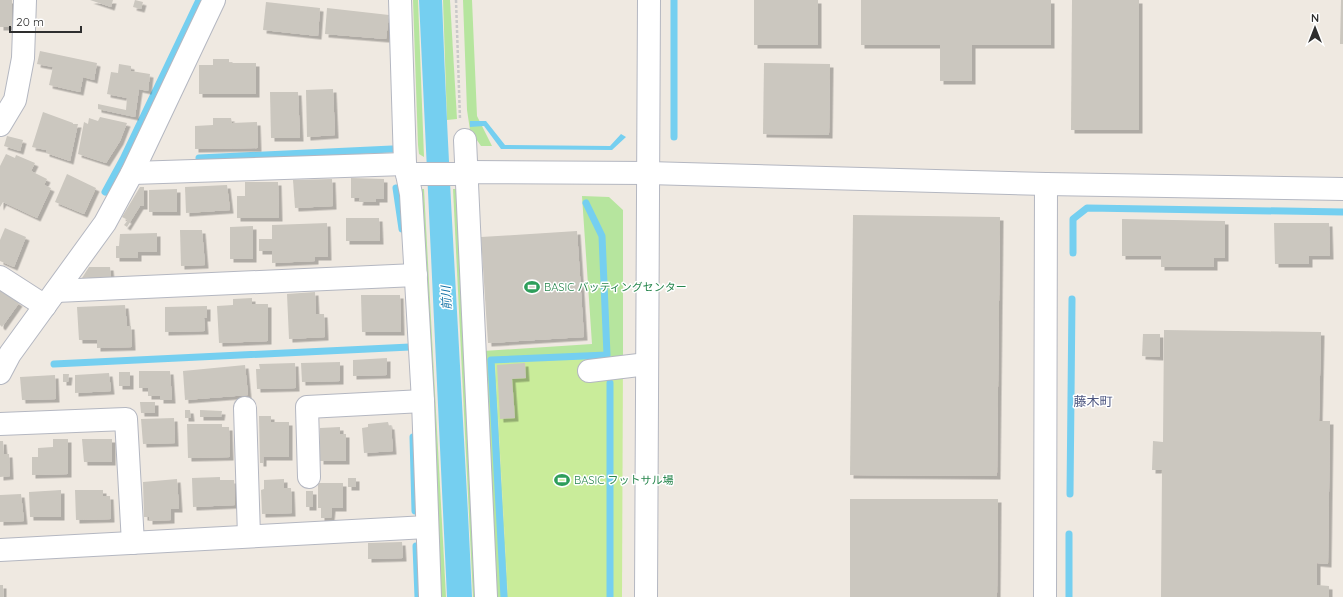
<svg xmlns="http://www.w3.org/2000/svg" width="1343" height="597" viewBox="0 0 1343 597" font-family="Quicksand,'Noto Sans JP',sans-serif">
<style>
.green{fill:#b6e59e}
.pitch{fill:#c9ec9a}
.water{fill:#75cff0}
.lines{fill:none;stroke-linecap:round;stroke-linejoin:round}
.stream{stroke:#75cff0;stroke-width:7}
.building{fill:#cbc7bf;filter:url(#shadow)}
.minor-casing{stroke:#b4b7c1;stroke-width:24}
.path{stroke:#c9c9c9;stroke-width:2.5;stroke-dasharray:3 2;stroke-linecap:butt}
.minor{stroke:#fff;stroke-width:22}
.labels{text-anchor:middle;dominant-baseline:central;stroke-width:3;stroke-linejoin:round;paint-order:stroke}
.leisure-label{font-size:11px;fill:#27864d;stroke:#fff;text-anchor:start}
.water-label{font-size:12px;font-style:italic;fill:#0d6fa3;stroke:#fff}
.quarter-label{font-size:13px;fill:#4d5680;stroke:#fff}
</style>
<defs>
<filter id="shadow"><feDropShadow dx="3.5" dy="3.5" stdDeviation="0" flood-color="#0004"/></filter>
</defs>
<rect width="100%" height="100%" fill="#efe9e1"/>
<!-- green -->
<g class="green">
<polygon points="413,0 418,0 424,157 419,154 418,145"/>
<polygon points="443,0 450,0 457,119 447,120"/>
<polygon points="463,0 472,0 477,116 492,146 481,146 470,130 467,110"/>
<polygon points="421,189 424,189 446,597 441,597"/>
<polygon points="453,189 458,189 479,597 473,597"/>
<polygon points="582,196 609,197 623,210 623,356 495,363 508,597 494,597 483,351 592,344"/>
</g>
<!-- pitch -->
<polygon class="pitch" points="623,356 622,597 508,597 495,363"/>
<!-- water -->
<g class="water">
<path d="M419,0H442C449,199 463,398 472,597H447Z"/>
<polygon points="470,121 486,121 505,145 610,146 621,134 626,137 612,150 501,149 484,126 470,127"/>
</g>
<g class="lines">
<!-- stream -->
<g class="stream">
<polyline points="674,137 674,0"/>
<polyline points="199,158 392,149"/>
<polyline points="396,188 402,229"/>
<polyline points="105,192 123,159 199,0"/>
<polyline points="1073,253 1073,219 1087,208 1343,212"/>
<polyline points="54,364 410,347"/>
<polyline points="610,383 610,597"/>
<polyline points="413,437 415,511"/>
<polyline points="1070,494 1072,299"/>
<polyline points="416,546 418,597"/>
<polyline points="504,597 491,360 607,355 602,236 586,203"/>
<polyline points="1069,597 1069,534"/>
</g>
</g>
<!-- building -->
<g class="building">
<rect x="0" y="0" width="12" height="27"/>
<polygon points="90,0 113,0 111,7"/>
<polygon points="135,0 143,2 141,9 133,7"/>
<rect x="754" y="0" width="64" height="45"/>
<polygon points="861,0 1051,0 1051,45 972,45 972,81 940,81 940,45 861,45"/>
<polygon points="1072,0 1139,0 1139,130 1071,130"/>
<polygon points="1341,0 1343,0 1343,44 1340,44"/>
<polygon points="266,2 320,8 318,36 263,30"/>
<polygon points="327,8 389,15 386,39 325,34"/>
<polygon points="40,51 97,63 94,80 83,77 80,92 49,85 53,67 37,64"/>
<polygon points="213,59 229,59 229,63 256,63 256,94 199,94 199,65 213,65"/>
<polygon points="764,63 830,64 829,135 763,134"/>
<polygon points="119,64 131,66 131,71 150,74 148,91 139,89 135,117 98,109 98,104 126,110 127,98 107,94 111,72 118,73"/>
<polygon points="333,89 335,135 307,137 306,90"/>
<polygon points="270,92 298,92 300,138 271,138"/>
<polygon points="43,112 73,123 73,124 78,124 70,161 46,153 46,150 32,147"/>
<polygon points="100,117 127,123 120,141 106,163 78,154 84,122 88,124 89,118 98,121"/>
<polygon points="213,118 231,118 232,123 257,122 258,148 195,149 195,126 213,125"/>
<polygon points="7,136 23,140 20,151 4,146"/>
<polygon points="6,154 15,158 16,155 35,163 31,171 47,179 44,185 51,188 37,218 3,202 0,207 0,166"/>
<polygon points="67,174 96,188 84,214 55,202"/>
<polygon points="351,178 384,179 384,199 376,199 376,202 359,202 360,198 351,198"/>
<polygon points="332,179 333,206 295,208 293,180"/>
<polygon points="245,182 278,182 279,218 237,218 237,196 245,196"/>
<polygon points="227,185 230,210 186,213 185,187"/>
<polygon points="140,187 144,187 144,206 140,206 127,227 124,225 128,220 122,217"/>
<polygon points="177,189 177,212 149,212 149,190"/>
<polygon points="853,215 1000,217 997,476 850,475"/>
<polygon points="346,218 379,218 380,241 346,241"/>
<polygon points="1122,219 1225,221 1225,258 1214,258 1214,267 1161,267 1161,256 1122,256"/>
<polygon points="327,223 328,257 315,257 315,261 272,263 272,251 259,251 259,239 272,239 272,225"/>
<polygon points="1274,223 1329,223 1330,256 1309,256 1309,264 1275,264"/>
<polygon points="253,226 253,259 230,259 230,227"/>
<polygon points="5,228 26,237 14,267 0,261 0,240"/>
<polygon points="180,230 202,230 205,265 181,266"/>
<polygon points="577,231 584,337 488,343 481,237"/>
<polygon points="157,233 157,252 138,252 138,258 116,258 116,246 119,246 120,234"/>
<polygon points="89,267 110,267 111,277 82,278"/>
<polygon points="0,290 19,303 2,327 0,325"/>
<polygon points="315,292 316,314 324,314 325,337 289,339 287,294"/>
<polygon points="361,295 400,295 401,332 362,332"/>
<polygon points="252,298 252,304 268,304 268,341 219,343 217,306 233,305 233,299"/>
<polygon points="125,305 127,326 131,326 132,347 97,348 97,340 79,340 77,307"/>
<polygon points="207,306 207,318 204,318 205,331 165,332 165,307"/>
<polygon points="1164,330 1321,332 1319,421 1330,421 1328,564 1317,563 1317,585 1329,586 1329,597 1161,597 1162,470 1152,470 1153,441 1163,442"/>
<polygon points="1143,334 1160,334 1160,357 1142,356"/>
<polygon points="387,358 387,375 353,376 353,360"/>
<polygon points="340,362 340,381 302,382 301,363"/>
<polygon points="295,363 296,388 257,389 256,369 260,369 259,364"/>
<polygon points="525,363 526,378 512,379 515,418 500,419 497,365"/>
<polygon points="245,365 248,395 185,400 183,371"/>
<polygon points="139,371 170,371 172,400 160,400 160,396 148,396 148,388 139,388"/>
<rect x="119" y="372" width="11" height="14"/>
<polygon points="109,373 111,391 75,393 75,375"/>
<polygon points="63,374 69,374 68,382 63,382"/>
<polygon points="55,375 56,399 22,400 20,377"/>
<polygon points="140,402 155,402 155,413 141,413"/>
<polygon points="185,410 190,410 191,418 185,418"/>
<polygon points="200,410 222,411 221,417 200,417"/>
<polygon points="259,416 271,416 271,422 289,422 289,457 263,457 263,463 260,463"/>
<polygon points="174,418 175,443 143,444 141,419"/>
<polygon points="388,422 389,426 391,426 393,451 364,453 362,428 368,427 368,424"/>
<polygon points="187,424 222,424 222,427 229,427 230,457 188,458"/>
<polygon points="340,427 340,434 346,434 346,461 320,461 320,428"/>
<polygon points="53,439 68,439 68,474 32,475 32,457 38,457 38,448 53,447"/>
<polygon points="82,439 112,439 112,462 84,462"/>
<polygon points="0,441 3,441 4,454 9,454 10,476 0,477"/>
<polygon points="220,477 220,480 234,480 235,505 193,507 192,478"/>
<rect x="348" y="478" width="8" height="9"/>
<polygon points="177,479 179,509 171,509 171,520 149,521 149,517 144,517 143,482"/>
<polygon points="284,479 284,488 291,488 292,513 262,514 261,490 264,489 264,480"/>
<polygon points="318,483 343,483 343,508 332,508 331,518 321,518 321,508 318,508"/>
<polygon points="61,490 61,517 30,517 29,492"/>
<polygon points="75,490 103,490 103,496 110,496 111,519 76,520"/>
<rect x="306" y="491" width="7" height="16"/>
<polygon points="21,494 24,521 0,522 0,495"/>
<polygon points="850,499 998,499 997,597 850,597"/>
<polygon points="402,542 403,558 368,559 368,543"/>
<rect x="0" y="585" width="3" height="12"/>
</g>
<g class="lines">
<defs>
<g id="minor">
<polyline points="400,0 405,164 411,194 423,401 430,597"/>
<polyline points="0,125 15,100 23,58 25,0"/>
<polyline points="465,140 486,597"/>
<polyline points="132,173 405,164"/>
<polyline points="407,174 455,174 467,172 648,173 1046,184 1343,189"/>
<polyline points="0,277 45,306"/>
<polyline points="56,291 416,275"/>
<polyline points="589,371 647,364"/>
<polyline points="0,373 10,354 105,223 132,173 214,0"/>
<polyline points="245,408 249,536"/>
<polyline points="0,424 126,419 133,543"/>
<polyline points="309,477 307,407 423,401"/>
<polyline points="0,550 427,527"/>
<polyline points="646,597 649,0"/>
<polyline points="1045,597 1046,184"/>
</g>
</defs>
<!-- minor casing -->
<use href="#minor" class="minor-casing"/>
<!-- path -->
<polyline class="path" points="456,0 460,119"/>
<!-- minor -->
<use href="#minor" class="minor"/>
</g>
<!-- icons -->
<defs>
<symbol id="stadium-bare" viewBox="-9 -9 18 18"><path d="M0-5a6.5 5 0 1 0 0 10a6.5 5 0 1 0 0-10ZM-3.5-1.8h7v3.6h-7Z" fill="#2e9e5b" stroke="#fff" stroke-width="2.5" paint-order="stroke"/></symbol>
</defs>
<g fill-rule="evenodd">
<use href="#stadium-bare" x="521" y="276" width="22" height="22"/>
<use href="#stadium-bare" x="551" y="469" width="22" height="22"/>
</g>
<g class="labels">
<!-- leisure labels -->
<g class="leisure-label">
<text x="544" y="287">BASIC バッティングセンター</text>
<text x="574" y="480">BASIC フットサル場</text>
</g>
<!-- water labels -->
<g class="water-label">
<text transform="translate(446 298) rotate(-93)">前川</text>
</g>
<!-- quarter labels -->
<g class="quarter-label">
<text x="1093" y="401">藤木町</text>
</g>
</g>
<!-- north arrow -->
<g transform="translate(1315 28)" stroke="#ffffff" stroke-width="3" paint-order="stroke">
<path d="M0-3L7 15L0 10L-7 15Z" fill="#2e2e2e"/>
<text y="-6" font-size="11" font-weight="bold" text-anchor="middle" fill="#2e2e2e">N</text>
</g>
<!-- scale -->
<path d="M10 26v6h71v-6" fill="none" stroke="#2e2e2e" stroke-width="2"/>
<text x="16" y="26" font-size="12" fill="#2e2e2e" stroke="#ffffff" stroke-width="3" paint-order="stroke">20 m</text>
</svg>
